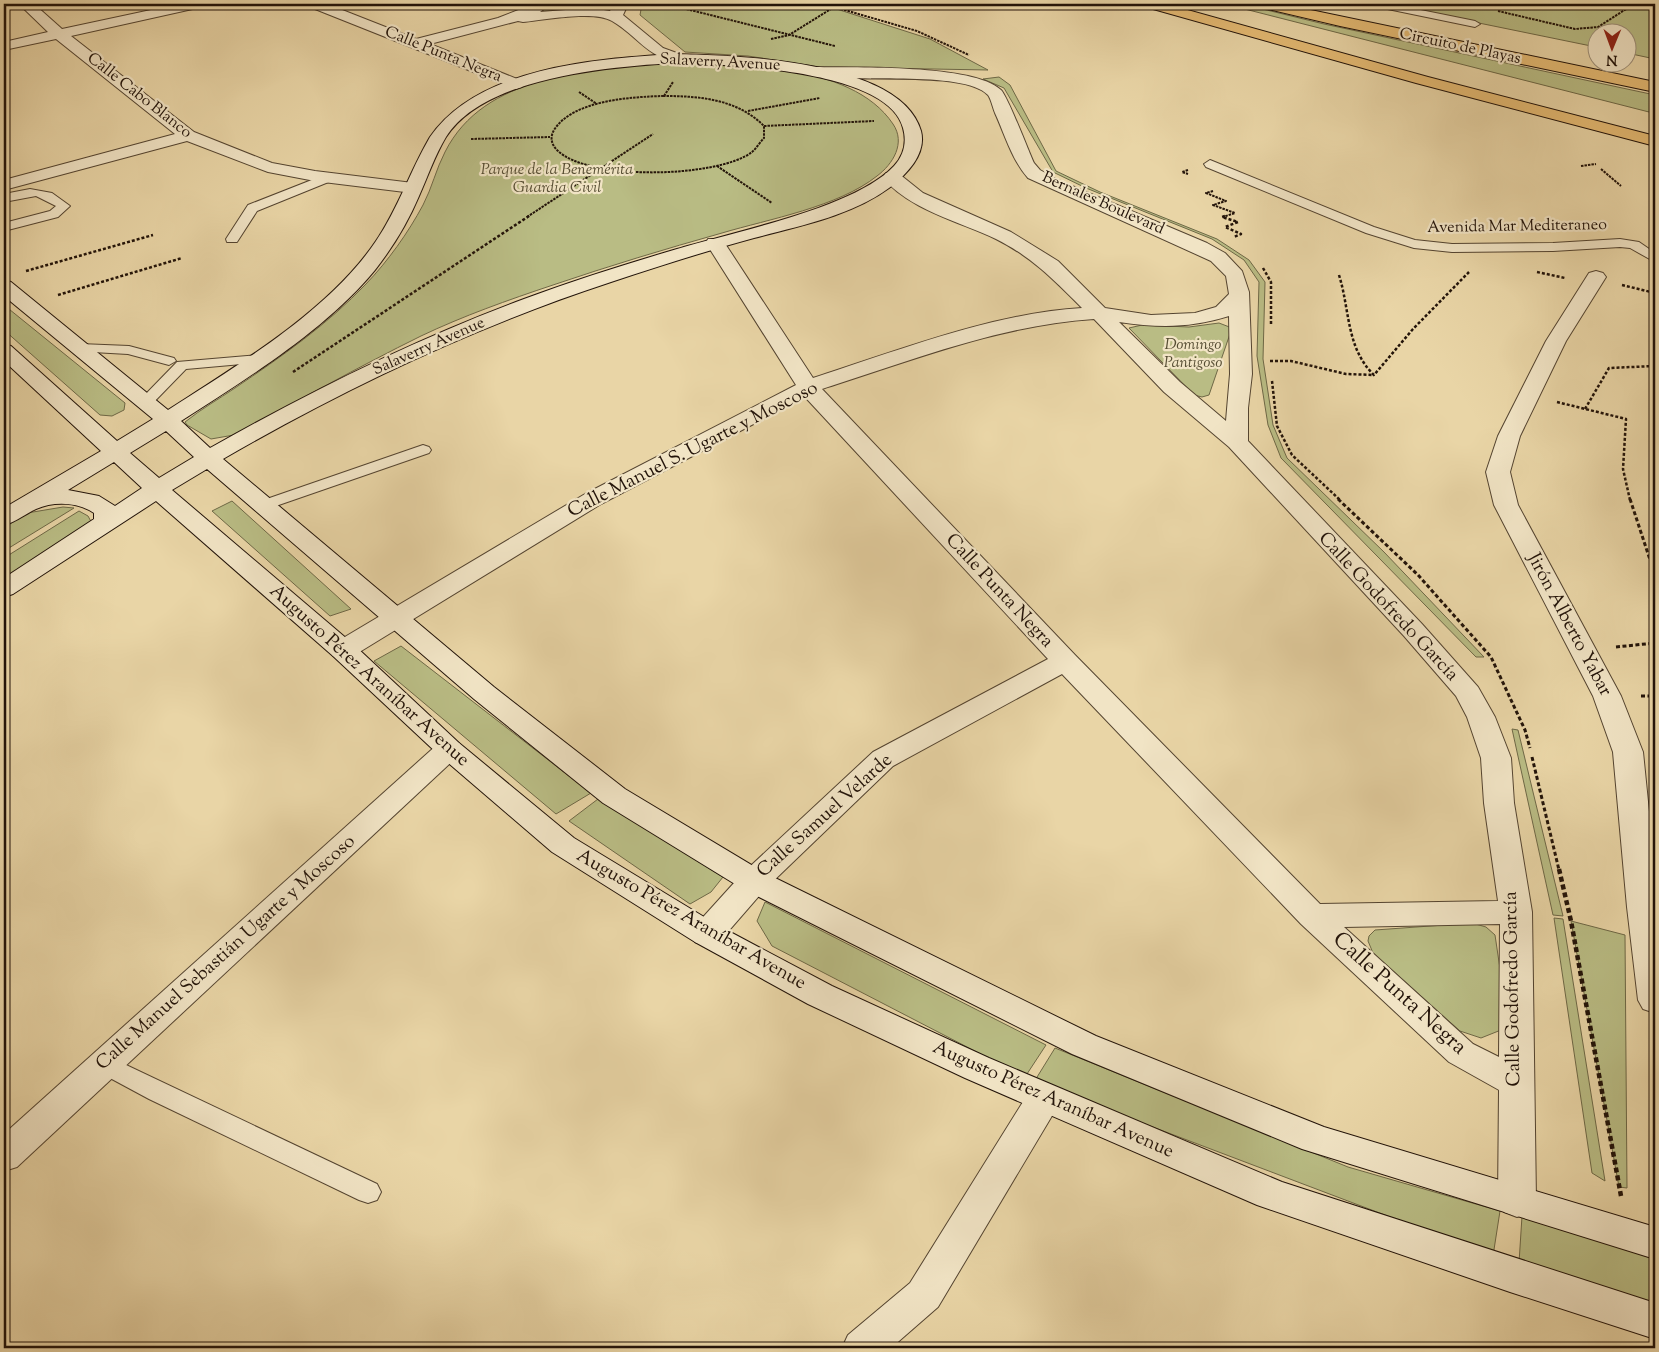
<svg xmlns="http://www.w3.org/2000/svg" width="1659" height="1352" viewBox="0 0 1659 1352" font-family="'Sorts Mill Goudy',serif">
<style>
.green{fill:#b9bc84;stroke:#6e6846}
.lines{fill:none;stroke-linecap:round;stroke-linejoin:round}
.lane-casing{stroke:#544430;stroke-width:2}
.street-casing{stroke:#544430;stroke-width:2}
.secondary-casing{stroke:#221309;stroke-width:2}
.highway-casing{stroke:#221309;stroke-width:2}
.path-far3{stroke:#221309;stroke-width:2;stroke-dasharray:2.5 1;stroke-linecap:butt}
.path-far2{stroke:#221309;stroke-width:2.5;stroke-dasharray:3 2;stroke-linecap:butt}
.path-far1{stroke:#221309;stroke-width:3;stroke-dasharray:4 2.5;stroke-linecap:butt}
.path{stroke:#221309;stroke-width:4.5;stroke-dasharray:5 3;stroke-linecap:butt}
.lane{fill:#f1e4c5;fill-rule:evenodd}
.street{fill:#f1e4c5;fill-rule:evenodd}
.secondary{fill:#f1e4c5;fill-rule:evenodd}
.highway{fill:#e4ba73;fill-rule:evenodd}
.labels{text-anchor:middle;dominant-baseline:central;stroke-width:4.5;stroke-linejoin:round;paint-order:stroke}
.far-street-label{font-size:16px;fill:#221309;stroke:#f1e4c5}
.far-park-label{font-size:16px;font-style:italic;fill:#574e34;stroke:#f1e4c5}
.street-label{font-size:19px;fill:#221309;stroke:#f1e4c5}
.near-street-label{font-size:22px;fill:#221309;stroke:#f1e4c5}
</style>
<rect width="100%" height="100%" fill="#e9d5a6"/>
<filter id="stains"><feTurbulence type="fractalNoise" baseFrequency=".004" numOctaves="4"/><feColorMatrix values="0 0 0 0 .2 0 0 0 0 .09 0 0 0 0 .02 0 0 0 .5 -.17"/></filter>
<radialGradient id="worn" r=".72"><stop offset=".6" stop-color="#630" stop-opacity="0"/><stop offset="1" stop-color="#630" stop-opacity=".3"/></radialGradient>
<!-- green -->
<g class="green">
<polygon points="555,4 609,4 537,13"/>
<polygon points="642,4 821,4 930,39 988,70 820,67 748,56 685,52 640,15"/>
<polygon points="1225,4 1242,4 1324,24 1655,95 1655,108 1649,112"/>
<polygon points="1386,4 1655,4 1655,59 1627,53 1626,32 1596,32 1596,47"/>
<path d="M663,63C731,64 851,61 893,124C906,143 893,164 877,176C838,207 769,219 722,233C665,249 609,266 553,285C508,300 463,316 421,336C358,367 296,402 234,435L211,439L187,425L185,422C201,409 219,399 235,388C281,357 328,324 366,284C388,261 408,233 423,205C432,188 436,169 445,152C484,74 587,71 663,63Z"/>
<polygon points="999,77 1010,85 1056,171 1100,192 1217,239 1249,260 1265,282 1263,359 1273,425 1287,458 1384,552 1484,657 1476,657 1281,458 1268,425 1257,356 1259,282 1244,260 1212,239 1086,188 1053,172 1004,88 983,79"/>
<polygon points="4,305 125,403 124,410 112,416 100,415 4,330"/>
<polygon points="1219,323 1232,328 1209,395 1202,397 1194,395 1129,328 1142,325 1189,327"/>
<polygon points="232,501 351,609 330,616 212,511"/>
<polygon points="63,507 74,508 4,551 4,528 27,513"/>
<polygon points="79,511 88,516 94,527 4,584 4,558"/>
<polygon points="401,646 591,793 556,814 374,661"/>
<polygon points="1512,729 1518,730 1563,916 1553,915"/>
<polygon points="598,799 723,877 711,892 690,904 569,821"/>
<polygon points="765,902 1046,1045 1025,1077 772,946 757,921"/>
<polygon points="1554,918 1563,919 1605,1181 1592,1173"/>
<polygon points="1571,921 1625,935 1627,1188 1619,1187"/>
<polygon points="1472,923 1486,927 1495,935 1504,996 1501,1030 1481,1038 1460,1031 1373,953 1368,941 1369,936 1375,930"/>
<polygon points="1055,1048 1348,1167 1500,1211 1493,1256 1034,1082"/>
<polygon points="1522,1216 1655,1259 1655,1310 1519,1263"/>
</g>
<g class="lines">
<defs>
<g id="lane">
<polygon points="1373,4 1391,4 1475,21 1480,24 1475,27 1378,7"/>
<polygon points="1210,160 1374,227 1415,240 1452,244 1553,243 1620,239 1639,242 1655,253 1655,262 1630,248 1620,247 1553,251 1452,252 1414,248 1366,233 1206,167 1204,164"/>
<polygon points="327,174 333,178 331,181 257,211 237,242 227,242 226,239 248,205"/>
<polygon points="30,189 52,193 70,206 58,217 4,231 4,223 50,211 56,206 36,196 4,202 4,194"/>
<polygon points="80,344 129,346 174,358 176,361 169,365 128,354 75,351 73,348 75,345"/>
<polygon points="260,355 267,359 265,362 186,369 151,405 141,405 138,402 177,362"/>
<polygon points="423,445 429,447 431,450 429,453 270,508 258,508 256,505 258,502"/>
<polygon points="105,1055 377,1184 381,1192 377,1200 368,1203 359,1200 149,1099 97,1071 93,1064 97,1057"/>
</g>
<g id="street">
<polygon points="19,4 34,4 62,29 179,4 204,4 197,8 71,36 194,132 272,163 315,171 413,183 419,184 422,188 419,192 413,193 315,181 268,172 187,141 4,190 4,180 175,134 56,39 4,50 4,42 48,32"/>
<path d="M308,4H327L416,39L498,18L534,4H550L540,12L591,8L610,11L614,4H628L623,15L663,48L685,56L688,59L680,64C644,55 639,37 612,21C594,10 544,20 523,22L518,21L430,44L522,81L524,84L522,87L516,89L310,7Z"/>
<path d="M816,67C855,68 974,64 1001,90C1008,97 1028,150 1034,163L1040,170L1058,180L1207,243L1225,253L1242,271L1249,292L1252,374L1248,408V441L1422,624L1478,687L1495,717L1511,758L1514,803L1532,912L1536,1201L1530,1212L1517,1217L1504,1212L1498,1201L1499,1090L1449,1062L1301,924L1062,674L893,766L765,889L719,942L707,946L695,942L691,934L695,926L743,873L873,752L1048,659L805,397L601,504L353,656L343,658L333,656L330,650L333,644L585,494L796,385L706,243L708,239H722L813,378C897,351 994,313 1082,308C1054,280 1032,257 996,239C963,223 905,208 883,177L886,173H898L923,193L1011,232L1058,261L1105,308L1151,315L1195,313L1216,307L1229,294L1226,276L1211,261L1028,178C1012,160 1005,135 995,113C993,108 991,99 988,95C963,69 847,84 811,75L808,72ZM1229,316L1230,374L1226,421L1180,382L1119,322C1160,328 1190,328 1229,316ZM1094,319L1164,392L1229,447L1404,636L1456,696L1467,717L1481,758L1484,803L1498,901L1320,904L1075,655L822,389C911,361 1000,325 1094,319ZM1500,924L1499,1057L1473,1044L1344,927Z"/>
<polygon points="1596,271 1603,273 1606,277 1566,341 1520,436 1510,472 1518,505 1621,696 1643,752 1655,871 1655,1013 1643,1009 1638,1000 1627,907 1613,752 1593,696 1494,505 1486,472 1498,436 1546,341 1589,273"/>
<polygon points="449,740 459,743 463,749 459,755 17,1167 4,1171 4,1134 439,743"/>
<polygon points="1044,1085 1057,1089 1062,1099 938,1307 891,1348 842,1348 848,1335 910,1283 1031,1089"/>
</g>
<path id="secondary" d="M673,54C734,55 901,60 921,131C927,154 906,175 889,188C851,216 799,226 754,238C706,251 659,266 611,282C477,326 345,388 223,459L494,687L625,789L765,873L1096,1036L1324,1127L1655,1227V1259L1302,1149L1072,1054L743,889L603,803L474,699L207,469L172,490L353,644L459,743L574,838L719,926L832,986L989,1058L1282,1182L1655,1303V1339L1510,1292L1257,1205L965,1078L808,1004L695,942L552,852L439,755L333,656L156,501L13,594L4,597V578L94,519V513C78,502 54,501 36,509C25,514 16,522 4,525V508L101,451L4,361V344L11,346L117,441L153,419L4,296V280L11,282L168,410C238,365 330,310 376,241C398,209 410,171 430,137C478,67 596,59 673,54ZM673,63C723,64 888,69 903,128C907,142 904,155 894,166C855,208 733,232 677,249C626,264 575,280 524,299C416,339 311,391 210,448L181,421C245,380 327,329 375,270C393,247 408,222 419,196C428,176 435,155 446,137C484,77 609,67 673,63ZM166,431L194,457L159,478L130,453ZM114,462L142,488L115,506L99,496L68,490Z"/>
<g id="highway">
<polygon points="1144,4 1166,4 1428,77 1655,136 1655,146 1416,83 1146,7"/>
<polygon points="1258,4 1282,4 1655,82 1655,92 1340,26 1260,7"/>
</g>
</defs>
<!-- lane casing -->
<use href="#lane" class="lane-casing"/>
<!-- street casing -->
<use href="#street" class="street-casing"/>
<!-- secondary casing -->
<use href="#secondary" class="secondary-casing"/>
<!-- highway casing -->
<use href="#highway" class="highway-casing"/>
<!-- path-far3 -->
<g class="path-far3">
<polyline points="666,4 835,46"/>
<polyline points="824,4 917,31 969,55"/>
<polyline points="1498,11 1575,29 1598,27 1634,4"/>
<polyline points="771,39 789,35 834,7"/>
<polyline points="579,92 597,104"/>
<path d="M663,96C700,96 737,99 764,126V138C760,142 756,149 752,152C718,178 587,181 557,150C551,144 550,137 554,130C573,100 631,97 663,96Z"/>
<polyline points="664,96 673,82"/>
<polyline points="748,111 820,98"/>
<polyline points="764,126 874,121"/>
<polyline points="471,139 550,137"/>
<polyline points="717,166 772,203"/>
<polyline points="1581,166 1596,164"/>
<polyline points="1601,169 1621,186"/>
<polyline points="1188,170 1182,172 1188,174"/>
<polyline points="1213,191 1206,193 1226,201 1213,205 1235,213 1223,217"/>
<polyline points="527,217 653,134"/>
</g>
<!-- path-far2 -->
<g class="path-far2">
<polyline points="1225,216 1222,217 1238,222 1225,227 1241,234 1234,237"/>
<polyline points="1263,268 1271,282 1271,324"/>
<polyline points="26,271 153,235"/>
<polyline points="1537,272 1565,278"/>
<path d="M1339,275C1350,310 1346,348 1374,375L1413,329L1469,272"/>
<polyline points="1622,285 1655,293"/>
<polyline points="58,295 182,258"/>
<polyline points="1270,361 1291,361 1346,374 1374,375"/>
<polyline points="293,372 529,216"/>
<polyline points="1272,381 1277,426 1292,455 1340,500"/>
<polyline points="1557,402 1626,419 1623,469 1630,500"/>
<polyline points="1585,409 1609,368 1655,366"/>
</g>
<!-- path-far1 -->
<g class="path-far1">
<polyline points="1338,499 1418,575 1491,657 1525,730 1530,748"/>
<polyline points="1630,499 1655,575"/>
<polyline points="1616,647 1655,643"/>
<polyline points="1641,696 1655,696"/>
<polyline points="1532,757 1559,870"/>
</g>
<!-- path -->
<polyline class="path" points="1559,869 1571,921 1621,1196"/>
<!-- lane -->
<use href="#lane" class="lane"/>
<!-- street -->
<use href="#street" class="street"/>
<!-- secondary -->
<use href="#secondary" class="secondary"/>
<!-- highway -->
<use href="#highway" class="highway"/>
</g>
<g class="labels">
<!-- far-street labels -->
<g class="far-street-label">
<text transform="translate(1460 47) rotate(12)">Circuito de Playas</text>
<text transform="translate(443 55) rotate(22)">Calle Punta Negra</text>
<text transform="translate(720 63) rotate(3)">Salaverry Avenue</text>
<text transform="translate(139 96) rotate(38)">Calle Cabo Blanco</text>
<text transform="translate(1103 204) rotate(24)">Bernales Boulevard</text>
<text transform="translate(1517 227) rotate(-1)">Avenida Mar Mediteraneo</text>
<text transform="translate(429 347) rotate(-24)">Salaverry Avenue</text>
</g>
<!-- far-park labels -->
<g class="far-park-label">
<text x="557" y="170">Parque de la Benemérita<tspan x="557" dy="18">Guardia Civil</tspan></text>
<text x="1193" y="345">Domingo<tspan x="1193" dy="18">Pantigoso</tspan></text>
</g>
<!-- street labels -->
<g class="street-label">
<text transform="translate(693 450) rotate(-27)">Calle Manuel S. Ugarte y Moscoso</text>
<text transform="translate(999 591) rotate(47)">Calle Punta Negra</text>
<text transform="translate(1388 607) rotate(47)">Calle Godofredo García</text>
<text transform="translate(1569 625) rotate(62)">Jirón Alberto Yabar</text>
<text transform="translate(369 676) rotate(42)">Augusto Pérez Araníbar Avenue</text>
<text transform="translate(825 816) rotate(-42)">Calle Samuel Velarde</text>
<text transform="translate(691 920) rotate(30)">Augusto Pérez Araníbar Avenue</text>
<text transform="translate(226 953) rotate(-42)">Calle Manuel Sebastián Ugarte y Moscoso</text>
<text transform="translate(1513 989) rotate(-91)">Calle Godofredo García</text>
<text transform="translate(1053 1100) rotate(24)">Augusto Pérez Araníbar Avenue</text>
</g>
<!-- near-street labels -->
<g class="near-street-label">
<text transform="translate(1399 994) rotate(42)">Calle Punta Negra</text>
</g>
</g>
<!-- margin -->
<rect width="1659" height="1352" fill="none" stroke="#e9d5a6" stroke-width="20"/>
<rect x="5" y="5" width="1649" height="1342" fill="none" stroke="#221309" stroke-width="2.5"/>
<rect x="10" y="10" width="1639" height="1332" fill="none" stroke="#221309"/>
<!-- north arrow -->
<g transform="translate(1612 48) rotate(181)"><circle r="24" fill="#f1e4c5" stroke="#9e907a"/>
<path d="M0-4L9 19L0 12L-9 19Z" fill="#8f2418"/>
<text y="-8" font-size="14" font-weight="bold" text-anchor="middle" fill="#221309">N</text>
</g>
<rect width="100%" height="100%" filter="url(#stains)"/>
<rect width="100%" height="100%" fill="url(#worn)"/>
</svg>
